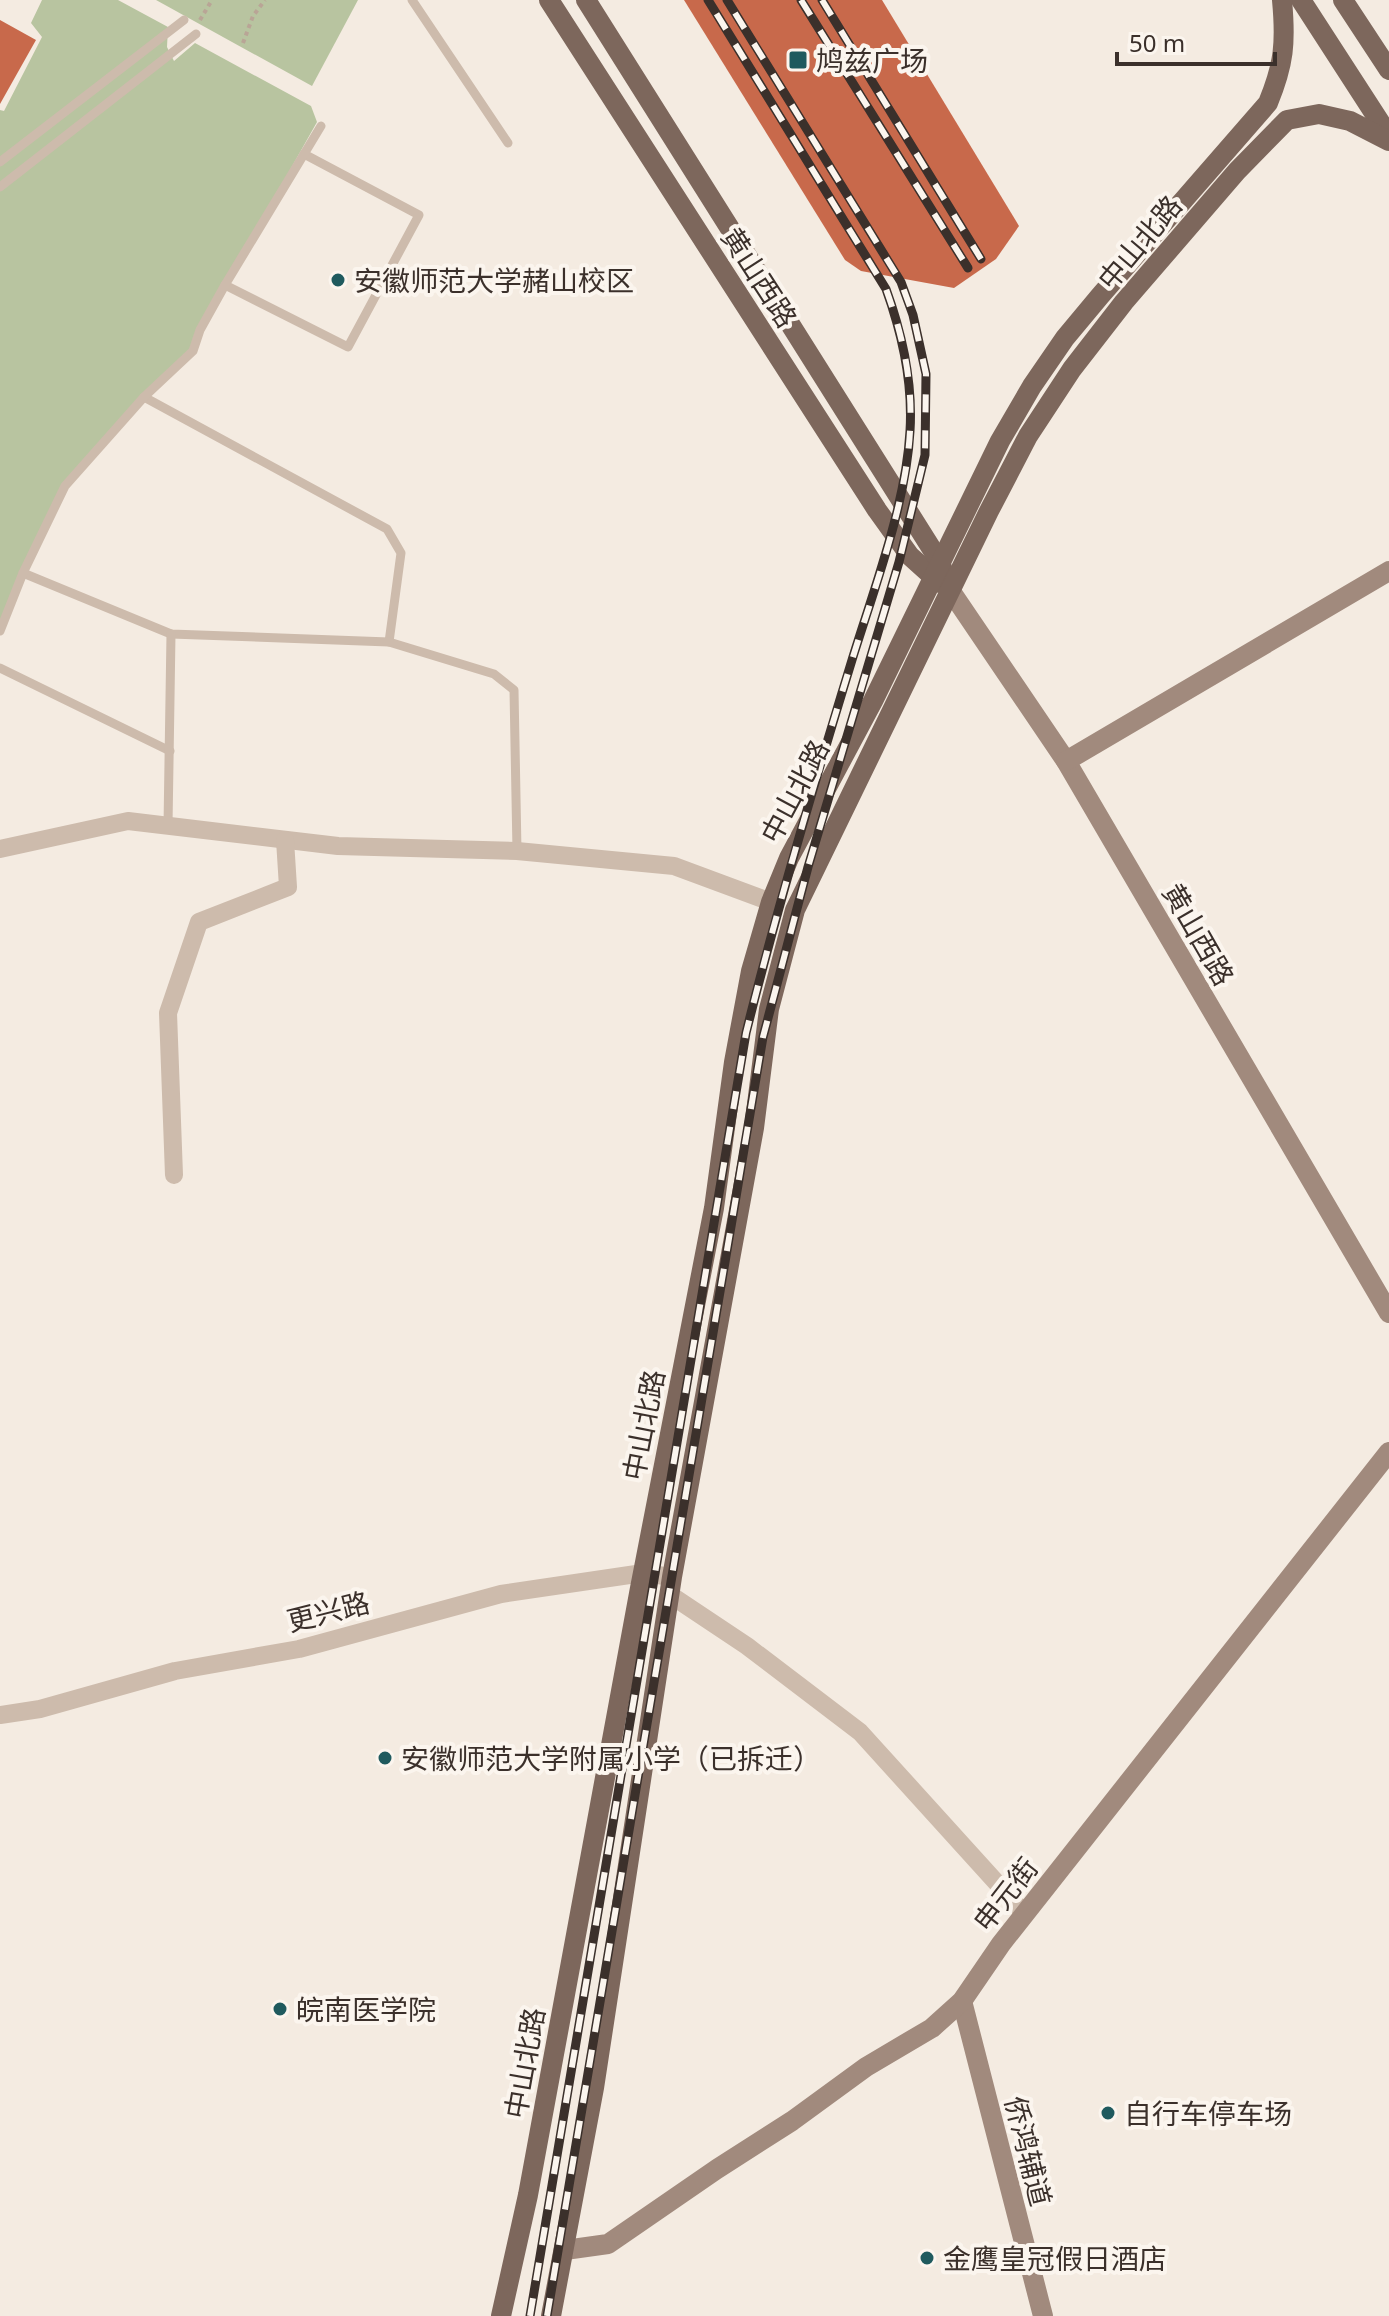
<svg xmlns="http://www.w3.org/2000/svg" width="1389" height="2316" viewBox="0 0 1389 2316" font-family="'Noto Sans','Noto Sans SC',sans-serif">
<style>
.green{fill:#b8c4a0}
.building{fill:#c8694b}
.lines{fill:none;stroke-linecap:round;stroke-linejoin:round}
.path{stroke:#b9a596;stroke-width:4;stroke-dasharray:4 4;stroke-linecap:butt}
.lane{stroke:#cdbbac;stroke-width:9}
.street{stroke:#cdbbac;stroke-width:18}
.secondary{stroke:#a18a7d;stroke-width:20}
.primary{stroke:#7d675c;stroke-width:20}
.rail-casing{stroke:#3b302b;stroke-width:9}
.rail{stroke:#fbf5ee;stroke-width:6;stroke-dasharray:18;stroke-linecap:butt}
.poi-dot{fill:#1f5a5e;stroke:#fbf5ee;stroke-width:3}
.labels{text-anchor:middle;dominant-baseline:central;stroke-width:8;stroke-linejoin:round;paint-order:stroke}
.poi-label{font-size:28px;fill:#3b302b;stroke:#fbf5ee;text-anchor:start}
.street-label{font-size:28px;fill:#3b302b;stroke:#fbf5ee}
</style>
<rect width="100%" height="100%" fill="#f4ebe1"/>
<!-- green -->
<g class="green">
<polygon points="42,0 118,0 168,27 167,47 174,61 195,43 311,106 317,122 200,330 193,351 65,486 0,634 0,110 4,111 42,37 31,23"/>
<polygon points="156,0 358,0 312,86"/>
</g>
<!-- building -->
<g class="building">
<polygon points="684,0 882,0 1019,226 996,259 954,288 861,271 845,260"/>
<polygon points="0,20 36,40 0,104"/>
</g>
<g class="lines">
<!-- path -->
<g class="path">
<polyline points="200,20 212,0"/>
<polyline points="243,43 253,16 265,0"/>
</g>
<!-- lane -->
<g class="lane">
<polyline points="412,0 508,143"/>
<polyline points="0,162 184,20"/>
<polyline points="0,187 196,34"/>
<polyline points="225,285 348,347 419,215 304,154"/>
<polyline points="144,397 387,529 401,553 389,642 494,674 514,690 517,851"/>
<polyline points="23,573 171,634 389,642"/>
<polyline points="0,631 23,573 65,486 144,397 193,351 200,330 225,285 321,126"/>
<polyline points="0,668 170,751"/>
<polyline points="168,826 171,634"/>
</g>
<!-- street -->
<g class="street">
<polyline points="0,849 128,821 338,846 517,851 674,866 771,902"/>
<polyline points="174,1175 168,1013 199,922 288,887 285,840"/>
<polyline points="669,1594 747,1646 860,1732 1025,1914"/>
<polyline points="0,1715 40,1709 175,1671 299,1649 501,1594 643,1573 672,1577"/>
</g>
<!-- secondary -->
<g class="secondary">
<polyline points="950,590 1066,761 1389,1313"/>
<polyline points="1066,761 1389,571"/>
<polyline points="962,2001 1043,2316"/>
<polyline points="565,2250 608,2244 717,2169 792,2121 866,2067 932,2028 962,2001 1001,1944 1389,1452"/>
</g>
<!-- primary -->
<g class="primary">
<polyline points="549,0 877,510 910,556 940,583"/>
<polyline points="586,0 940,562 943,571"/>
<polyline points="1301,0 1389,136"/>
<polyline points="1343,0 1389,70"/>
<path d="M501,2316L528,2195L640,1588L714,1208L734,1062L751,971L771,902L789,858L873,701L1000,441L1032,386L1065,338L1100,296L1268,103C1284,64 1286,43 1282,0"/>
<polyline points="551,2316 594,2088 672,1577 754,1128 769,1009 795,910 989,511 1028,436 1072,369 1124,302 1237,171 1287,120 1319,114 1350,121 1389,141"/>
</g>
<defs>
<g id="rail">
<polyline points="801,0 968,268"/>
<polyline points="822,0 981,259"/>
<path d="M530,2316L746,1033C777,908 814,784 852,660C874,589 906,505 910,431C913,382 903,336 886,289L708,0"/>
<polyline points="547,2316 763,1037 808,867 899,562 925,455 926,374 913,315 901,282 727,0"/>
</g>
</defs>
<!-- rail casing -->
<use href="#rail" class="rail-casing"/>
<!-- rail -->
<use href="#rail" class="rail"/>
</g>
<!-- markers -->
<g class="poi-dot">
<rect x="788" y="50" width="20" height="20" rx="4"/>
<circle cx="338" cy="280" r="8"/>
<circle cx="385" cy="1758" r="8"/>
<circle cx="280" cy="2009" r="8"/>
<circle cx="1108" cy="2113" r="8"/>
<circle cx="927" cy="2258" r="8"/>
</g>
<g class="labels">
<!-- poi labels -->
<g class="poi-label">
<text x="816" y="60">鸠兹广场</text>
<text x="354" y="280">安徽师范大学赭山校区</text>
<text x="401" y="1758">安徽师范大学附属小学（已拆迁）</text>
<text x="296" y="2009">皖南医学院</text>
<text x="1124" y="2113">自行车停车场</text>
<text x="943" y="2258">金鹰皇冠假日酒店</text>
</g>
<!-- street labels -->
<g class="street-label">
<text transform="translate(1139 242) rotate(-50)">中山北路</text>
<text transform="translate(760 277) rotate(57)">黄山西路</text>
<text transform="translate(794 791) rotate(-62)">中山北路</text>
<text transform="translate(1199 934) rotate(60)">黄山西路</text>
<text transform="translate(643 1425) rotate(-79)">中山北路</text>
<text transform="translate(328 1611) rotate(-14)">更兴路</text>
<text transform="translate(1005 1894) rotate(-52)">申元街</text>
<text transform="translate(524 2063) rotate(-80)">中山北路</text>
<text transform="translate(1029 2151) rotate(76)">侨鸿辅道</text>
</g>
</g>
<!-- scale -->
<path d="M1117 52v12h158v-12" fill="none" stroke="#3b302b" stroke-width="4"/>
<text x="1129" y="52" font-size="24" fill="#3b302b" stroke="#fbf5ee" stroke-width="6" paint-order="stroke">50 m</text>
</svg>
